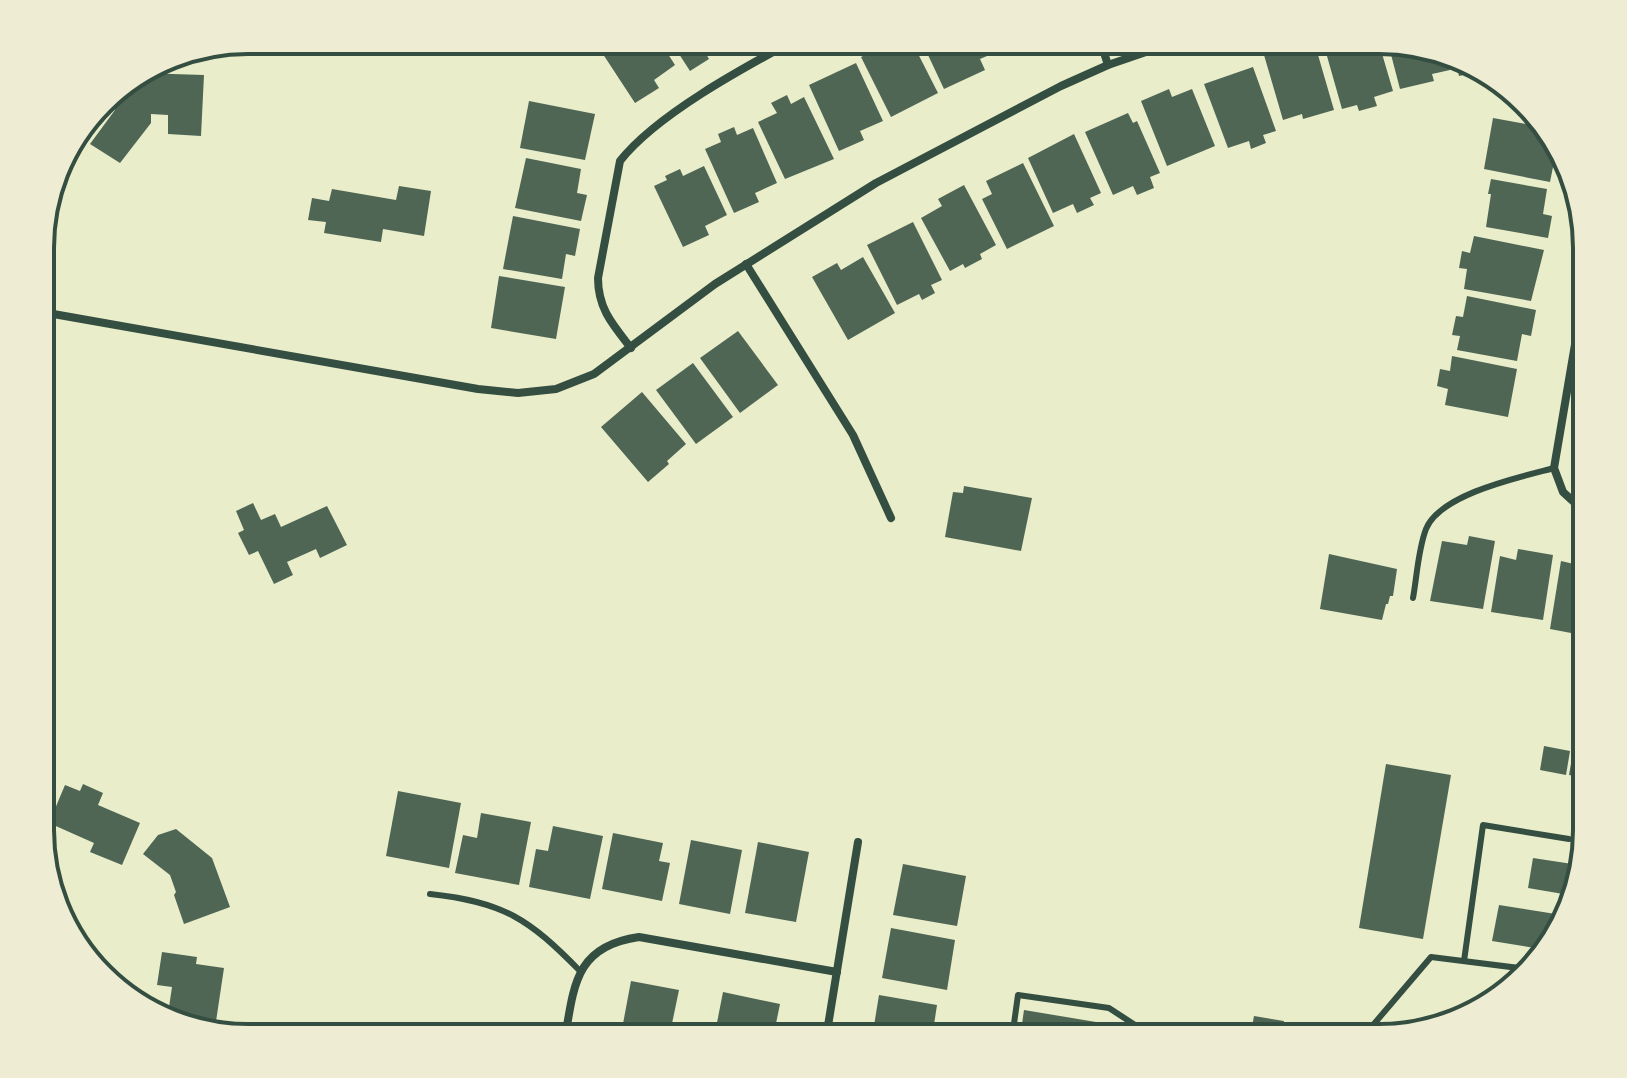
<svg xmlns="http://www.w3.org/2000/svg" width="1627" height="1078" viewBox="0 0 1627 1078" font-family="Karla,sans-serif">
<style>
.building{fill:#4f6655}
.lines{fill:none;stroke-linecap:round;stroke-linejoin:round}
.service{stroke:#344e41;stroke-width:6}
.minor{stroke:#344e41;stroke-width:8}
.rim{fill:none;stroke:#344e41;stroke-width:4}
</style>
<rect width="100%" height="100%" fill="#e9edc9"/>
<!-- building -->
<g class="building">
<polygon points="605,40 659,40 675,65 654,80 659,88 635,103 597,45"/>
<polygon points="670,40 724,40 705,52 709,59 690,71"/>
<polygon points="895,40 911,40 938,93 891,117 861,57"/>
<polygon points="921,40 980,40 987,56 980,59 985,70 944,89"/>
<polygon points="988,40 1045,40 1023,50 1021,43 995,55"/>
<polygon points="1329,40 1378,40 1393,91 1374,97 1377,106 1359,111 1357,105 1342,109 1323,42"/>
<polygon points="1388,43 1447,61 1450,70 1432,74 1434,81 1400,89"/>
<polygon points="1289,47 1291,55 1316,48 1334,110 1303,119 1302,114 1283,120 1264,55"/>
<polygon points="856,63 883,121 860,131 864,140 839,151 809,85"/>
<polygon points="1456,63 1482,71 1459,76"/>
<polygon points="1253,67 1276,131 1263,135 1266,143 1251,149 1249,141 1228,148 1204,84"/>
<polygon points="141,73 204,75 201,136 168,134 168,115 151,114 151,123 120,163 90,144 115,110 116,88"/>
<polygon points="1169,89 1172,97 1192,89 1215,146 1167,166 1141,101"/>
<polygon points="787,95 791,104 804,97 834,159 785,179 758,122 777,113 771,103"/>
<polygon points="529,101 595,114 585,160 520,148"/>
<polygon points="1128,113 1133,123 1137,121 1160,173 1150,177 1154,188 1137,195 1133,186 1113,195 1085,132"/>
<polygon points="1493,118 1543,127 1558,142 1550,182 1484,169"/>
<polygon points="734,127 737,135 753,128 777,183 755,193 759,202 734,213 705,149 721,142 718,134"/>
<polygon points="1074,134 1101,193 1090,198 1094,205 1077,213 1073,204 1053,213 1028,158"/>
<polygon points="526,158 581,169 577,193 587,195 581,221 515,208"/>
<polygon points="1023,163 1054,226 1007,249 982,199 992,194 986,181"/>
<polygon points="704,166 727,215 705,226 709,235 683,247 654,186 667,180 665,176 680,169 683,176"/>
<polygon points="1491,179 1547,189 1543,214 1552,216 1548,238 1486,227 1491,194 1488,194"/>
<polygon points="964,185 996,245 980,254 982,259 965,268 963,264 950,271 921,218 942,206 938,199"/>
<polygon points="399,186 431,191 424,236 383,229 381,242 324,233 326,222 308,220 312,198 329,201 332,189 396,200"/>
<polygon points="513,216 580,229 575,256 566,254 562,279 503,269"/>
<polygon points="913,222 942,280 931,285 935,293 922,300 919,294 897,305 867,245"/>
<polygon points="1474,236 1544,250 1531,301 1464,289 1467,269 1459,268 1462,251 1470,253"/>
<polygon points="863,257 895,313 848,340 812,277 837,263 841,270"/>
<polygon points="499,276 565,287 556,339 491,328"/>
<polygon points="1467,296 1536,310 1531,336 1522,334 1517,361 1457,350 1460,336 1452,335 1456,316 1463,317"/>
<polygon points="738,331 778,385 740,413 700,358"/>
<polygon points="1452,356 1517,369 1508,417 1445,405 1448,389 1437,386 1440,369 1450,371"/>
<polygon points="693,363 733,417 696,444 656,390"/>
<polygon points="642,392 686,444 667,461 669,464 648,482 601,427"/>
<polygon points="964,486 1032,498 1021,551 945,537 953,492 963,493"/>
<polygon points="253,503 261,520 275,514 281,527 327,506 347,545 320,558 316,549 287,562 293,575 274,584 258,551 249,555 238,533 244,530 236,511"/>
<polygon points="1469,536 1495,541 1483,609 1430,601 1442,541 1467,545"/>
<polygon points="1518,549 1553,555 1543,620 1491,612 1500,556 1516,560"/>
<polygon points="1329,554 1397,569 1393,596 1390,596 1388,604 1386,604 1382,620 1320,609"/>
<polygon points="1561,561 1587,567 1587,636 1550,629"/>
<polygon points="1544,746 1570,751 1566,775 1540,770"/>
<polygon points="1573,752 1587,755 1587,778 1569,775"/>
<polygon points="1386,764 1451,775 1423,939 1359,928"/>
<polygon points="83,784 103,793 98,805 140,823 122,865 90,852 94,843 49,823 65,785 80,791"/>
<polygon points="398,791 461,803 449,868 386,856"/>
<polygon points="481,813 531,822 519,885 455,873 463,835 477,838"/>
<polygon points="553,826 603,836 590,899 529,887 536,849 548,851"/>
<polygon points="176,829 212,858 230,907 184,924 174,895 176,892 170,875 143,854 158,835"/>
<polygon points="613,833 663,843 659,861 670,863 662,901 602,889"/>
<polygon points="691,840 742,850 730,914 679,904"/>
<polygon points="758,842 809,852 796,922 745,913"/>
<polygon points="1533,858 1579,865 1569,895 1528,888"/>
<polygon points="903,864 966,876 957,926 893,915"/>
<polygon points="1499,905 1562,915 1552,946 1547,950 1492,941"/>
<polygon points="891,928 955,940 947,990 882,978"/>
<polygon points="162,952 197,957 196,964 224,968 215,1028 168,1014 172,987 157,985"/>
<polygon points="631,981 679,990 669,1038 622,1029"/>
<polygon points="723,992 780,1004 773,1038 714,1038"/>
<polygon points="879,995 937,1005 932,1038 872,1038"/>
<polygon points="1024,1010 1108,1024 1106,1038 1020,1038"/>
<polygon points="1254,1016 1284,1021 1281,1038 1250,1038"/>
</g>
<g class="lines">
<!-- service -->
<g class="service">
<path d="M1413,598C1417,576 1418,550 1426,529C1440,494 1520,477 1554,468"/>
<path d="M430,894C504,902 529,919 580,971"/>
<polyline points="1464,961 1483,825 1569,839"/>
<polyline points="1012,1038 1018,995 1109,1008 1155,1038"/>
<polyline points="1362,1038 1431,957 1527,969"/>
</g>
<!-- minor -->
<g class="minor">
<polyline points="1100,40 1108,65"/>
<polyline points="746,264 853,435 891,518"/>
<polyline points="1587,274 1554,468 1563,492 1587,514"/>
<polyline points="42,312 478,389 518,393 556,389 594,374 715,284 876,183 1061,86 1108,65 1181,40"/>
<path d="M631,348C613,325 598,309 598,278L620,161C656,115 743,68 795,40"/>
<path d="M565,1038C574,984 576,946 639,937L837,972"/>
<polyline points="826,1038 858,842"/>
</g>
</g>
<!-- crop -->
<path d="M0 0H1627V1078H0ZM248 54H1379A194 194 0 0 1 1573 248V830A194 194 0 0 1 1379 1024H248A194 194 0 0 1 54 830V248A194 194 0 0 1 248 54Z" fill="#eeecd3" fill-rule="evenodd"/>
<path class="rim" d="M248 54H1379A194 194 0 0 1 1573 248V830A194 194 0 0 1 1379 1024H248A194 194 0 0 1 54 830V248A194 194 0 0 1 248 54Z"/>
</svg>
